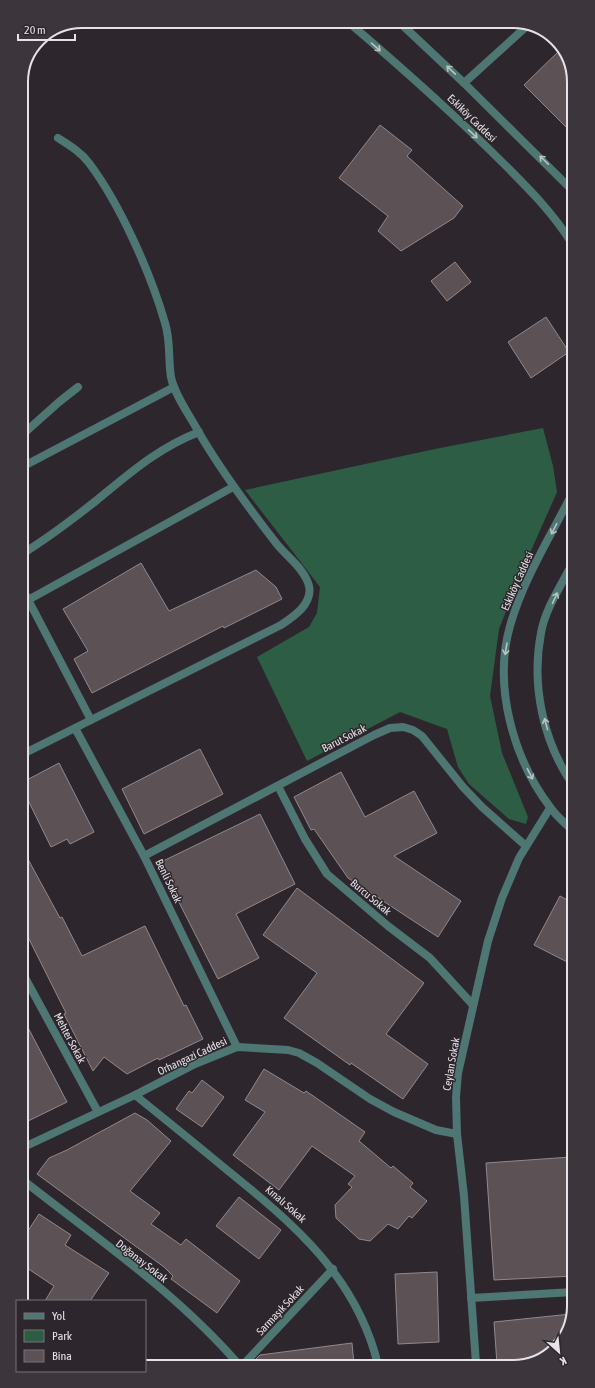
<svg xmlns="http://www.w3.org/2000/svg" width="595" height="1388" viewBox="0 0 595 1388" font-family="'Asap Condensed',sans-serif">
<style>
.green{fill:#2d5e45}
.building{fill:#5c5256;stroke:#92888c}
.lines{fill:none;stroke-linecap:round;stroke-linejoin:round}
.service{stroke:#4e7672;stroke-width:8}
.minor{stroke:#4e7672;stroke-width:8}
.tertiary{stroke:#4e7672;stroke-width:8}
.oneway{stroke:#b8c2c3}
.labels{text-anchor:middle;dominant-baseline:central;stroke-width:3;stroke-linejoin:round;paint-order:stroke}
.street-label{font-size:11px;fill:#e6e2e6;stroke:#2d272d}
.rim{fill:none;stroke:#e6e2e6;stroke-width:2}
</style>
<rect width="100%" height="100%" fill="#2d272d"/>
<!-- green -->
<polygon class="green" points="543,428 553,466 557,492 522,571 499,629 490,696 502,753 528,817 526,824 509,819 469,784 458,767 447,729 400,712 307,761 257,657 309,627 317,613 320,587 245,490 435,449"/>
<!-- building -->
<g class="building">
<polygon points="561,49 571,63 571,132 524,85"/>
<polygon points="380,125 412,150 407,156 463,206 454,218 401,251 378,231 388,216 339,178"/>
<polygon points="455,262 471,282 447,301 431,281"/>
<polygon points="546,317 569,352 531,378 508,342"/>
<polygon points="141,563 169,611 256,570 276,587 282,599 224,628 223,626 92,693 74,659 88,651 63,609"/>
<polygon points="200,749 223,794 144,834 122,789"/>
<polygon points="59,763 94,832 70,844 67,839 51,847 23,790 23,782"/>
<polygon points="341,772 365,817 414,791 437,833 394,856 461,901 438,937 348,878 314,829 311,830 294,797"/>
<polygon points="260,814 295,884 236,914 259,958 218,979 159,863"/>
<polygon points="23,850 60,918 62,917 82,956 145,926 184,1006 186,1005 203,1039 159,1060 158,1058 127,1074 104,1057 93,1071 64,1014 66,1013 23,927"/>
<polygon points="297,888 424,983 386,1034 428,1064 403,1099 351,1063 350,1065 284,1018 317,973 263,935"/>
<polygon points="560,896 573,903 573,965 534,945"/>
<polygon points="23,1018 67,1102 24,1123 24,1056"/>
<polygon points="264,1069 304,1093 306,1091 365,1132 359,1141 391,1168 393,1166 413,1183 410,1187 427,1201 412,1218 409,1216 398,1229 388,1224 370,1241 359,1239 336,1218 335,1205 352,1187 348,1184 355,1176 312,1146 279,1190 233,1155 265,1112 245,1100"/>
<polygon points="202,1080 224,1097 202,1127 176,1109 189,1091 192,1093"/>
<polygon points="135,1113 147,1120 171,1141 130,1191 160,1213 151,1224 181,1245 186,1239 240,1281 217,1313 171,1279 173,1276 164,1267 37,1174 49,1158 67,1150"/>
<polygon points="571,1157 574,1203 574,1276 494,1280 486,1163"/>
<polygon points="239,1197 281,1230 259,1259 216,1226"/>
<polygon points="39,1214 71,1235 65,1245 109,1273 90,1301 45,1301 54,1286 24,1266 24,1237"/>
<polygon points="437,1272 439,1342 398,1344 395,1274"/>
<polygon points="571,1314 562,1343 534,1363 497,1364 494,1322"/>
<polygon points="352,1343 354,1365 255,1366 255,1360 260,1355"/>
</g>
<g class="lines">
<!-- service -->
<g class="service">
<path d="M58,138C69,145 81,152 89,163C120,204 151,274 165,323C171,342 168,360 171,377C174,394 190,416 198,431C221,471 248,507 276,543C286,556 305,569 309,586C313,604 293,617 281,625L75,728"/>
<polyline points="22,435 59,402 78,387"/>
<polyline points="22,467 174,387"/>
<path d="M22,554C48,538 73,519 97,500C130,473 158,448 199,432"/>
<polyline points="22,588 91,720"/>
<polyline points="28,600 233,487"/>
</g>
<!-- minor -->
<g class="minor">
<polyline points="464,83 528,25"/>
<polyline points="23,754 75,728 144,856 237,1047"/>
<polyline points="278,786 305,839 327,874 388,926 430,958 473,1005"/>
<polyline points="144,856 374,735 390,728 403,727 413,730 422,736 463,787 482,807 526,846"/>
<polyline points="23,974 98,1112"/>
<path d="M135,1095C166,1120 197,1145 227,1170C294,1224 357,1277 378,1365"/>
<path d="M24,1181C98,1239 178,1294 240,1366"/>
<polyline points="471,1298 574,1292"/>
<polyline points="476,1364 464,1196 457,1134 456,1097 458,1073 488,941 502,898 519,858 550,808"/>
<polyline points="242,1366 333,1269"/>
</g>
<!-- tertiary -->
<g class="tertiary">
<path d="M347,21C401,67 454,114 504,164C528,188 553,213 571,242"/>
<polyline points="398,21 464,83 571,189"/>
<path d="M572,494C550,537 523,580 510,626C493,686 513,758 550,807C556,816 565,823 573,831"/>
<path d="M572,564C561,586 545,609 541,633C531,685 543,742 573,785"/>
<polyline points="24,1147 135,1095 195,1064 237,1047 288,1050 299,1053 317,1063 370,1099 394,1112 436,1130 457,1134"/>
</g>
</g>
<!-- one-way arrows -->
<defs><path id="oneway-shaft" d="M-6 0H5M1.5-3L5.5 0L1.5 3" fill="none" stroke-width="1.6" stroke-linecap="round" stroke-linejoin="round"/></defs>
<g class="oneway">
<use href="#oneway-shaft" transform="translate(376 47) rotate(41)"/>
<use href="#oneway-shaft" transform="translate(451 70) rotate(-137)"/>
<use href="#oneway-shaft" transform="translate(473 134) rotate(43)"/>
<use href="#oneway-shaft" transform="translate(544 160) rotate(-136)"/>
<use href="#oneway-shaft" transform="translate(554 529) rotate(117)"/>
<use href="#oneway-shaft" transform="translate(555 598) rotate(-65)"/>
<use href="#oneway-shaft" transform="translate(506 649) rotate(99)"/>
<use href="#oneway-shaft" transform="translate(546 724) rotate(-105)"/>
<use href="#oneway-shaft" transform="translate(530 774) rotate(63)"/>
</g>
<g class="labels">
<!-- street labels -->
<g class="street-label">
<text transform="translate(472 118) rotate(44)">Eskiköy Caddesi</text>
<text transform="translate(517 581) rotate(-66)">Eskiköy Caddesi</text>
<text transform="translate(344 738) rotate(-27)">Barut Sokak</text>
<text transform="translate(169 881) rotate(64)">Benli Sokak</text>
<text transform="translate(371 897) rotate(40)">Burcu Sokak</text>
<text transform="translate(70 1038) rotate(62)">Mehter Sokak</text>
<text transform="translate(192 1056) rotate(-25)">Orhangazi Caddesi</text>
<text transform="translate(451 1064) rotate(-80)">Ceylan Sokak</text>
<text transform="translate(286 1204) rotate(41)">Kınalı Sokak</text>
<text transform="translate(142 1261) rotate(38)">Doğanay Sokak</text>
<text transform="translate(280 1310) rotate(-47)">Sarmaşık Sokak</text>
</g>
</g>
<!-- crop -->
<path d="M0 0H595V1388H0ZM82 28H513A54 54 0 0 1 567 82V1306A54 54 0 0 1 513 1360H82A54 54 0 0 1 28 1306V82A54 54 0 0 1 82 28Z" fill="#3c363c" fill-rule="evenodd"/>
<path class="rim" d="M82 28H513A54 54 0 0 1 567 82V1306A54 54 0 0 1 513 1360H82A54 54 0 0 1 28 1306V82A54 54 0 0 1 82 28Z"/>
<!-- legend -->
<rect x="16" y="1300" width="130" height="72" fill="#2d272d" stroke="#777277"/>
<rect x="24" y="1313" width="20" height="6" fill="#4e7672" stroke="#777277"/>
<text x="52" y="1320" font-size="12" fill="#e6e2e6">Yol</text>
<rect x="24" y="1330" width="20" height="12" fill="#2d5e45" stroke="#777277"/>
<text x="52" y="1340" font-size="12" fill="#e6e2e6">Park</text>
<rect x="24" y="1350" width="20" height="12" fill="#5c5256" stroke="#777277"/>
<text x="52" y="1360" font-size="12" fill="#e6e2e6">Bina</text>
<!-- north arrow -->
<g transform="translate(559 1352) rotate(153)" stroke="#2d272d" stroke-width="3" paint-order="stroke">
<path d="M0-3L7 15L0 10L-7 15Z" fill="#e6e2e6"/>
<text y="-6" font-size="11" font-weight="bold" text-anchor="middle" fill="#e6e2e6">K</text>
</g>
<!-- scale -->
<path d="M18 34v6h57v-6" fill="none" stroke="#e6e2e6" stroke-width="2"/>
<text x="24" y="34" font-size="12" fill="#e6e2e6" stroke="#2d272d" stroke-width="3" paint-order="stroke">20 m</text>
</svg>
